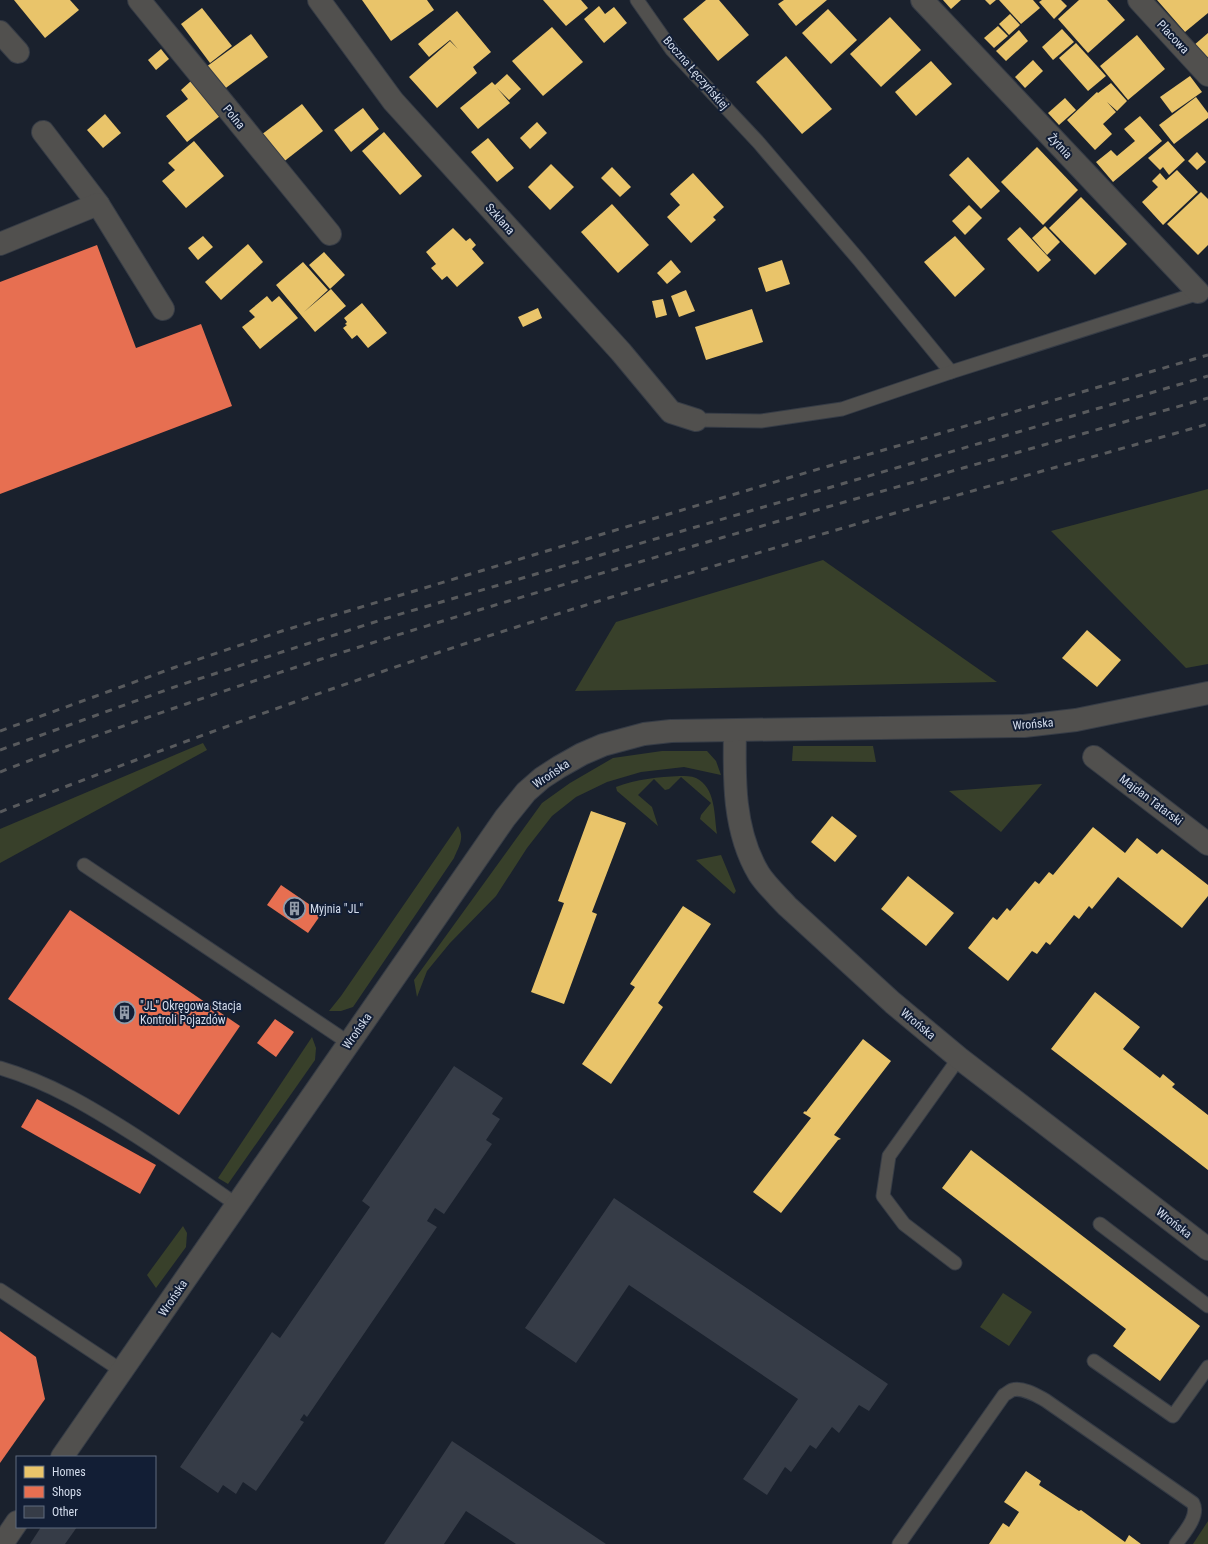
<svg xmlns="http://www.w3.org/2000/svg" width="1208" height="1544" viewBox="0 0 1208 1544" font-family="'Roboto Condensed',sans-serif">
<style>
.green{fill:#38402a}
.homes{fill:#e9c46a}
.shops{fill:#e76f51}
.building{fill:#363c47}
.lines{fill:none;stroke-linecap:round;stroke-linejoin:round}
.lane-casing{stroke:#363c46;stroke-width:15}
.street-casing{stroke:#363c46;stroke-width:24}
.lane{stroke:#51504e;stroke-width:13}
.street{stroke:#51504e;stroke-width:22}
.rail{stroke:#585a5d;stroke-width:3;stroke-dasharray:7 7;stroke-linecap:butt}
.labels{text-anchor:middle;dominant-baseline:central;stroke-width:4;stroke-linejoin:round;paint-order:stroke}
.street-label{font-size:12px;fill:#d3dcec;stroke:#121e35}
.poi-label{font-size:12px;fill:#d3dcec;stroke:#121e35;text-anchor:start}
</style>
<rect width="100%" height="100%" fill="#1a212d"/>
<!-- green -->
<g class="green">
<polygon points="1208,489 1208,664 1186,668 1051,531"/>
<polygon points="823,560 997,682 575,691 616,622"/>
<polygon points="203,743 207,750 0,863 0,829"/>
<polygon points="793,746 873,746 876,762 792,761"/>
<polygon points="662,751 707,751 716,761 721,775 684,767 641,772 607,782 576,797 552,816 527,848 496,896 450,943 427,971 417,997 414,980 542,803 570,783 613,758"/>
<path d="M680,776C685,776 691,776 696,778C716,788 714,815 717,834L700,819L701,815L711,803L681,777L669,789L665,790L654,779L638,795L652,807L658,826L617,791L616,787C637,779 658,777 680,776Z"/>
<polygon points="1042,784 1001,832 949,791"/>
<path d="M458,826C465,838 459,846 454,858L353,1007L341,1011H329L341,996Z"/>
<polygon points="721,855 736,891 734,894 696,860"/>
<polygon points="312,1037 316,1048 315,1060 228,1184 218,1178"/>
<polygon points="183,1226 187,1233 186,1247 156,1288 147,1275"/>
<polygon points="1003,1293 1032,1312 1009,1346 980,1327"/>
<polygon points="1208,1521 1208,1544 1193,1544"/>
</g>
<!-- homes -->
<g class="homes">
<polygon points="14,0 70,0 79,10 45,38"/>
<polygon points="362,0 427,0 434,10 391,41"/>
<polygon points="543,0 581,0 588,8 566,26"/>
<polygon points="706,0 719,0 749,35 718,61 683,19"/>
<polygon points="784,0 827,0 796,26 778,4"/>
<polygon points="943,0 961,0 951,9"/>
<polygon points="985,0 996,0 990,5"/>
<polygon points="999,0 1033,0 1040,8 1021,24"/>
<polygon points="1042,0 1061,0 1067,6 1054,19 1039,2"/>
<polygon points="1079,0 1107,0 1125,20 1088,53 1058,19"/>
<polygon points="1157,0 1208,0 1208,13 1185,32"/>
<polygon points="599,6 605,14 614,7 627,23 604,43 584,19"/>
<polygon points="202,8 232,46 210,63 181,24"/>
<polygon points="828,9 857,40 831,64 802,33"/>
<polygon points="457,11 491,52 473,67 477,73 437,108 409,77 450,41 458,49 450,40 429,57 418,44"/>
<polygon points="1010,14 1020,25 1009,35 999,24"/>
<polygon points="890,17 921,50 881,87 850,54"/>
<polygon points="998,26 1008,36 994,48 984,38"/>
<polygon points="552,27 583,62 543,96 512,61"/>
<polygon points="1062,29 1074,42 1053,60 1042,47"/>
<polygon points="1019,30 1028,41 1006,61 996,51"/>
<polygon points="1208,33 1208,64 1193,46"/>
<polygon points="251,34 268,57 223,90 206,67"/>
<polygon points="1137,35 1165,69 1128,100 1100,66"/>
<polygon points="1076,43 1106,76 1088,91 1059,58"/>
<polygon points="161,49 169,59 156,70 148,60"/>
<polygon points="786,56 832,109 802,134 756,82"/>
<polygon points="1033,60 1043,71 1025,88 1015,77"/>
<polygon points="931,61 952,84 916,116 895,92"/>
<polygon points="507,74 521,89 509,100 497,88 510,103 478,129 460,108 492,82 495,85"/>
<polygon points="1190,76 1202,92 1172,113 1160,97"/>
<polygon points="191,81 220,116 187,142 166,116 188,99 181,90"/>
<polygon points="1111,83 1127,101 1117,111 1107,102 1116,112 1103,124 1112,134 1095,150 1067,120 1097,92 1098,93"/>
<polygon points="1196,97 1208,113 1208,118 1174,144 1159,125"/>
<polygon points="1065,98 1076,110 1059,125 1048,113"/>
<polygon points="302,104 323,131 282,163 261,135"/>
<polygon points="363,108 379,129 351,152 334,130"/>
<polygon points="105,114 121,133 103,148 87,130"/>
<polygon points="1140,116 1162,141 1113,182 1096,162 1111,150 1117,156 1135,141 1124,129"/>
<polygon points="537,122 547,133 530,149 520,138"/>
<polygon points="384,132 422,176 400,195 362,151"/>
<polygon points="488,138 514,168 497,182 471,152"/>
<polygon points="194,141 224,176 186,208 162,181 175,170 168,163"/>
<polygon points="1168,141 1185,160 1169,175 1163,167 1160,170 1148,158"/>
<polygon points="1037,147 1078,190 1043,225 1001,182"/>
<polygon points="1197,152 1206,162 1197,170 1188,161"/>
<polygon points="968,157 1000,191 981,209 949,175"/>
<polygon points="551,164 574,187 550,210 528,187"/>
<polygon points="612,167 631,187 620,197 601,178"/>
<polygon points="1177,170 1198,192 1163,225 1142,202 1158,187 1152,181 1160,173 1166,180"/>
<polygon points="693,173 724,207 713,217 716,220 691,243 667,217 680,205 670,194"/>
<polygon points="1201,192 1208,199 1208,245 1198,255 1167,224"/>
<polygon points="1081,197 1127,244 1095,275 1049,228"/>
<polygon points="612,204 649,245 618,273 581,232"/>
<polygon points="969,205 982,218 965,235 952,221"/>
<polygon points="1045,226 1060,242 1047,255 1032,238"/>
<polygon points="1020,227 1051,260 1038,272 1018,251 1025,244 1018,251 1007,239"/>
<polygon points="453,228 466,241 470,238 476,245 472,249 484,263 457,287 447,276 442,280 431,268 436,264 426,252"/>
<polygon points="203,236 213,247 198,260 188,248"/>
<polygon points="955,236 985,269 955,297 924,262"/>
<polygon points="248,244 263,262 221,300 205,282"/>
<polygon points="324,252 345,275 330,289 309,265"/>
<polygon points="671,260 681,272 667,284 657,273"/>
<polygon points="782,260 790,284 766,292 758,268"/>
<polygon points="303,262 328,290 304,312 331,289 346,306 315,332 276,285"/>
<polygon points="686,290 695,311 679,317 671,296"/>
<polygon points="267,296 272,302 279,296 298,318 260,349 242,327 255,317 249,311"/>
<polygon points="663,299 667,315 656,318 652,301"/>
<polygon points="362,303 387,333 368,348 357,335 352,339 343,328 347,325 345,324 347,322 344,318"/>
<polygon points="538,308 542,318 523,327 518,317"/>
<polygon points="752,309 763,342 706,360 695,327"/>
<polygon points="1087,630 1121,660 1097,687 1062,658"/>
<polygon points="591,811 626,823 592,912 597,914 564,1004 531,992 564,903 558,901"/>
<polygon points="832,816 857,836 835,862 811,842"/>
<polygon points="1093,827 1125,853 1137,838 1157,854 1162,849 1208,885 1208,896 1182,928 1118,877 1092,909 1089,906 1079,919 1074,915 1050,945 1046,942 1037,954 1032,951 1008,981 968,948 993,917 997,920 1007,908 1010,911 1035,881 1039,884 1049,872 1053,875"/>
<polygon points="908,876 954,913 926,946 881,909"/>
<polygon points="683,906 711,924 658,1003 663,1007 611,1084 582,1064 635,987 630,984"/>
<polygon points="1095,992 1140,1027 1123,1049 1160,1078 1163,1074 1175,1084 1172,1087 1208,1115 1208,1170 1051,1049"/>
<polygon points="863,1039 891,1061 834,1135 841,1139 838,1140 781,1213 753,1192 811,1118 803,1113 805,1111 806,1112"/>
<polygon points="971,1150 1154,1291 1200,1326 1160,1381 1113,1346 1126,1329 942,1188"/>
<polygon points="1026,1471 1041,1481 1039,1485 1079,1511 1081,1510 1125,1542 1129,1535 1141,1544 989,1544 1003,1523 1009,1527 1019,1512 1004,1502"/>
</g>
<!-- shops -->
<g class="shops">
<polygon points="97,245 136,348 201,324 232,406 0,494 0,282"/>
<polygon points="281,885 322,913 308,933 267,905"/>
<polygon points="70,910 240,1026 179,1115 8,999"/>
<polygon points="275,1019 294,1032 276,1057 257,1043"/>
<polygon points="37,1099 156,1165 140,1194 21,1127"/>
<polygon points="0,1331 36,1357 45,1399 0,1463"/>
</g>
<!-- building -->
<g class="building">
<polygon points="454,1066 503,1098 492,1114 500,1119 486,1140 492,1144 444,1214 435,1208 427,1221 437,1227 307,1417 304,1414 300,1420 304,1422 256,1491 243,1482 236,1494 223,1485 218,1493 180,1467 272,1332 280,1338 370,1207 362,1201"/>
<polygon points="614,1198 888,1384 869,1411 859,1405 839,1433 832,1427 816,1449 810,1445 791,1472 785,1467 767,1495 743,1479 798,1399 629,1285 576,1363 525,1328"/>
<polygon points="452,1441 606,1544 516,1544 466,1511 444,1544 384,1544"/>
<polygon points="41,1527 77,1527 65,1544 30,1544"/>
</g>
<g class="lines">
<defs>
<g id="lane">
<polyline points="637,0 672,50 759,143 859,260 951,372"/>
<polyline points="696,420 761,421 842,409 951,372 1202,292"/>
<polyline points="84,865 349,1043"/>
<path d="M0,1068C51,1083 92,1108 136,1136C170,1158 203,1181 237,1205"/>
<polyline points="1100,1224 1208,1306"/>
<polyline points="955,1263 904,1224 883,1196 889,1156 959,1058"/>
<polyline points="0,1290 122,1371"/>
<polyline points="1094,1361 1173,1416 1208,1367"/>
<path d="M899,1544L1004,1395C1006,1394 1010,1391 1012,1390C1023,1387 1036,1395 1045,1400L1193,1503C1200,1516 1183,1534 1176,1544"/>
</g>
<g id="street">
<polyline points="139,0 330,234"/>
<polyline points="319,0 393,101 621,352 671,412 696,420"/>
<polyline points="922,0 1198,292"/>
<polyline points="1139,0 1208,75"/>
<polyline points="0,32 18,52"/>
<polyline points="43,132 98,204"/>
<polyline points="0,244 98,204 163,309"/>
<path d="M735,730C734,778 733,831 759,874C766,885 778,896 787,906L893,1003L959,1058L1208,1249"/>
<polyline points="1094,757 1208,844"/>
<path d="M62,1457C211,1244 358,1031 505,818L526,792L542,778L559,767L582,754L603,745L644,734L671,731L735,730L1024,726L1076,720L1208,693"/>
<polyline points="2,1544 17,1522"/>
</g>
</defs>
<!-- lane casing -->
<use href="#lane" class="lane-casing"/>
<!-- street casing -->
<use href="#street" class="street-casing"/>
<!-- lane -->
<use href="#lane" class="lane"/>
<!-- street -->
<use href="#street" class="street"/>
<!-- rail -->
<g class="rail">
<polyline points="0,731 173,668 282,631 788,478 1208,355"/>
<polyline points="0,750 180,685 387,618 1208,376"/>
<path d="M0,772C180,702 364,644 549,589C768,523 988,461 1208,398"/>
<path d="M0,812C167,747 334,686 504,631C737,556 973,491 1208,424"/>
</g>
</g>
<!-- icons -->
<defs>
<symbol id="building-ring" viewBox="-11 -11 22 22"><circle r="9.5" fill="#121e35" stroke="#929ba9" stroke-width="1.5"/><path d="M-4-6H4V6H1V3H-1V6H-4ZM-2.5-4.3h1.7v1.8h-1.7ZM.8-4.3h1.7v1.8H.8ZM-2.5-1h1.7V.8h-1.7ZM.8-1h1.7V.8H.8Z" fill="#929ba9"/></symbol>
</defs>
<g fill-rule="evenodd">
<use href="#building-ring" x="282" y="896" width="25" height="25"/>
<use href="#building-ring" x="112" y="1000" width="25" height="25"/>
</g>
<g class="labels">
<!-- street labels -->
<g class="street-label">
<text transform="translate(1173 37) rotate(47)">Placowa</text>
<text transform="translate(696 73) rotate(49)">Boczna Łęczyńskiej</text>
<text transform="translate(234 117) rotate(51)">Polna</text>
<text transform="translate(1060 146) rotate(47)">Żytnia</text>
<text transform="translate(500 219) rotate(48)">Szklana</text>
<text transform="translate(1033 724) rotate(-5)">Wrońska</text>
<text transform="translate(551 774) rotate(-34)">Wrońska</text>
<text transform="translate(1151 800) rotate(37)">Majdan Tatarski</text>
<text transform="translate(918 1024) rotate(40)">Wrońska</text>
<text transform="translate(357 1031) rotate(-55)">Wrońska</text>
<text transform="translate(1174 1223) rotate(38)">Wrońska</text>
<text transform="translate(173 1298) rotate(-56)">Wrońska</text>
</g>
<!-- poi labels -->
<g class="poi-label">
<text x="310" y="909">Myjnia "JL"</text>
<text x="140" y="1006">"JL" Okręgowa Stacja<tspan x="140" dy="14">Kontroli Pojazdów</tspan></text>
</g>
</g>
<!-- legend -->
<rect x="16" y="1456" width="140" height="72" fill="#121e35" stroke="#5f6a7e"/>
<rect x="24" y="1466" width="20" height="12" fill="#e9c46a" stroke="#5f6a7e"/>
<text x="52" y="1476" font-size="12" fill="#d3dcec">Homes</text>
<rect x="24" y="1486" width="20" height="12" fill="#e76f51" stroke="#5f6a7e"/>
<text x="52" y="1496" font-size="12" fill="#d3dcec">Shops</text>
<rect x="24" y="1506" width="20" height="12" fill="#363c47" stroke="#5f6a7e"/>
<text x="52" y="1516" font-size="12" fill="#d3dcec">Other</text>
</svg>
